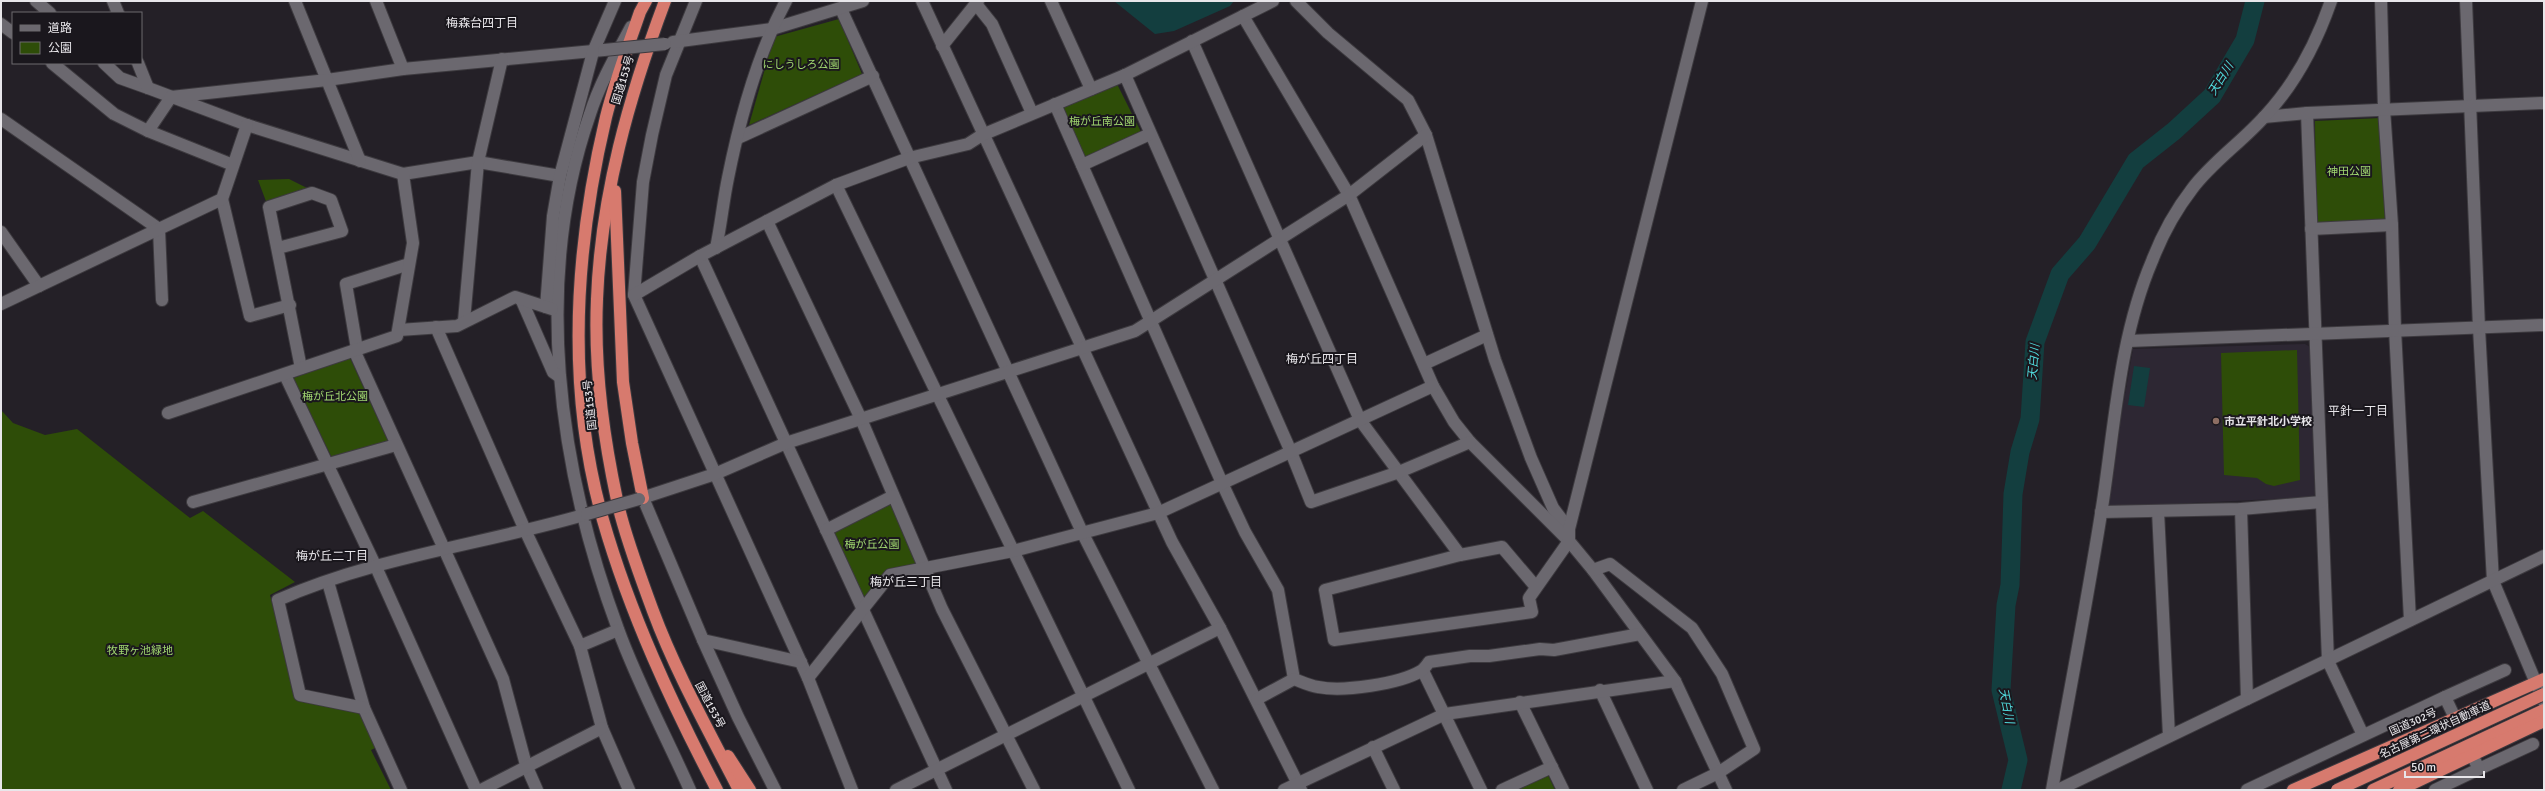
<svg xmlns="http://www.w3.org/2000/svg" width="2545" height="791" viewBox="0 0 2545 791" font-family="Signika,'Noto Sans JP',sans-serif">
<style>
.built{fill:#2d2733}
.green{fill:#2e4d08}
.water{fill:#133e3f}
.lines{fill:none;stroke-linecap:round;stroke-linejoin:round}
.stream{stroke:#133e3f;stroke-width:3}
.river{stroke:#133e3f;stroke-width:19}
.minor-casing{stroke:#3d3a3f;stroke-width:14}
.highway-casing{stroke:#3d3a3f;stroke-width:14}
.minor{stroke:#6b686f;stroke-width:12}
.highway{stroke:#d77a6e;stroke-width:12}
.minor-bridge-casing{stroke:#3d3a3f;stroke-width:14;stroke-linecap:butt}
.highway-bridge-casing{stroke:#3d3a3f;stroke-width:14;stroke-linecap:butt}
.minor-bridge{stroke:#6b686f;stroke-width:12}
.highway-bridge{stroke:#d77a6e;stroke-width:12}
.education-dot{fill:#8d6e63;stroke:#1a171d;stroke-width:1.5}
.labels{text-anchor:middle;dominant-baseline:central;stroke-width:4;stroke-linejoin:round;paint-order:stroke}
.park-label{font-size:11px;fill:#a1d770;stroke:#1a171d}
.street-label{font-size:11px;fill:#e8e6ea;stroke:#1a171d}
.poi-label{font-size:11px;font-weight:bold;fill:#e8e6ea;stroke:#1a171d;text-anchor:start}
.neighbourhood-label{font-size:12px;fill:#e8e6ea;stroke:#1a171d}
.water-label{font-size:12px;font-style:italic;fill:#50d9dc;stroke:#1a171d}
</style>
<rect width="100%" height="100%" fill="#242027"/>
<!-- built -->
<polygon class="built" points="2305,344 2310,347 2315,494 2312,497 2111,507 2106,502 2133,349"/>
<!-- green -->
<g class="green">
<polygon points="839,19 862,74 749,125 774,37"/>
<polygon points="1117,84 1143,136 1089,159 1083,155 1063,109 1065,103"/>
<polygon points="2381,118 2385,220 2316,223 2315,121"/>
<polygon points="289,179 309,189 267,204 258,180"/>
<polygon points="2297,350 2300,480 2274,486 2266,484 2257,478 2224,475 2221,353"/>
<polygon points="350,358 388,441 332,458 293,378"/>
<polygon points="1,410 13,423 45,435 77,429 190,518 203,511 295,582 270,595 297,698 360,713 377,747 371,750 391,790 1,790"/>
<polygon points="892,500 917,562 916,565 860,603 829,531"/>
<polygon points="1547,773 1555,790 1511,790"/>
</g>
<!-- water -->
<g class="water">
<polygon points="1114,1 1234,1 1230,6 1174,31 1155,34"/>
<polygon points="2134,366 2150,368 2144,407 2128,405"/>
</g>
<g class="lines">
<!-- stream -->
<polyline class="stream" points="2249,1 2254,3"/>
<!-- river -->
<polyline class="river" points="2011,790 2018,760 2001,690 2006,605 2010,585 2013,494 2020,452 2030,419 2035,342 2060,274 2087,243 2136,161 2174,131 2212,96 2245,40 2255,1"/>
<defs>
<g id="minor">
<polyline points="36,1 50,13"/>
<polyline points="113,1 118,13"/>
<polyline points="295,1 327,80 403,69 604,50"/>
<polyline points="376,1 403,69"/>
<polyline points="696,1 666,75 652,135 643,182 634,295 808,678 852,790"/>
<polyline points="922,1 1172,542 1220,628 1301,790"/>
<polyline points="1051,1 1091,89"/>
<polyline points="1296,1 1328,33 1408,100 1426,135 1495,360 1531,458 1553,508 1569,529"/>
<polyline points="2381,1 2384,109 2392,225 2395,329 2410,620"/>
<polyline points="2466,1 2479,328 2493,581 2544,702"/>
<polyline points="976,4 992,24 1032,113"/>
<polyline points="841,9 1082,532 1213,790"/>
<polyline points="1243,16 1349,195 1433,386 1454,422 1470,442 1569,541 1593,570 1675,681 1726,790"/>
<polyline points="1,24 13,33"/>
<path d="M631,27C616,55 600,83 590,114C532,280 558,467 618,629C637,682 667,738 690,790"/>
<polyline points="1192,41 1360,420 1460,555"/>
<polyline points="673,42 772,29 863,1"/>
<polyline points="942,46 978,1"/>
<polyline points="52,63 114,114 148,131"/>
<polyline points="104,63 120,78 148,88 247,125 403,174 478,162 560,176"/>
<polyline points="138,63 148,88"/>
<polyline points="1125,75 1291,452 1311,502 1399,472 1470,442"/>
<polyline points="1055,104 1222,483 1245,532 1278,590 1294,679"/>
<polyline points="2307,113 2328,661 2363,735"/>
<polyline points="2264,117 2307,113 2544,103"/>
<polyline points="1,119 159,229 162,300"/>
<polyline points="738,138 873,76"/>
<polyline points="233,165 148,131 171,97 327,80 360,161"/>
<polyline points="1082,165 1150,134"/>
<polyline points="836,185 1129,790"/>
<polyline points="222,199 250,316 290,305"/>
<polyline points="767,221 861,419 942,609 1034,790"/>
<polyline points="2311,229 2392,225"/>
<polyline points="1,232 39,286"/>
<polyline points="278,248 342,231 331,200 312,193 269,207 301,368"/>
<path d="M716,248C721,225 723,202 728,178C740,118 757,55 786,1"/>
<polyline points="700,256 946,790"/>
<polyline points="634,295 700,256 836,185 909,158 968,144 982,135 1125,75 1273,1"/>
<polyline points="522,301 553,372 560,377"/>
<polyline points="1,304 222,199 247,125"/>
<polyline points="546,307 553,216 560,176 593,52 615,1"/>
<polyline points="464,321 478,162 502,59"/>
<polyline points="436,327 525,530 580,646 618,630"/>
<polyline points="399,330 457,326 515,297 552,309"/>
<polyline points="2128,341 2544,325"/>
<polyline points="357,349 346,284 409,264"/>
<polyline points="354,350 503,679 526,765 537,790"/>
<polyline points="1424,364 1487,335"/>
<polyline points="285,375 376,567 476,790"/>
<polyline points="168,413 397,336 413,243 403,174"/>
<polyline points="643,498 703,640 801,662"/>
<polyline points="639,499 715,474 786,443 1135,331 1349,195 1426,135"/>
<polyline points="193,502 396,445"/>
<polyline points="2241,509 2247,699"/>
<polyline points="2158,511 2169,736"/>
<polyline points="2101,512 2241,509 2321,502"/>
<polyline points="826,530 893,496"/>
<polyline points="1593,570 1610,564 1692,628 1722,674 1754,749 1718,773 1683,790"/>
<polyline points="328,582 364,708 401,790"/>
<polyline points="1536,587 1502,547 1460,555 1325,590 1334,640 1532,612 1529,598 1569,541 1569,529 1702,1"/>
<polyline points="703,640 738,717 775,790"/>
<polyline points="580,646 602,728 629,790"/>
<polyline points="1423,671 1481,790"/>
<polyline points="808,678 890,575 1013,551 1158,513 1433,386"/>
<polyline points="1600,690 1647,790"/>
<polyline points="2445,697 2505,670"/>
<path d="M1257,699L1294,679C1302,682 1310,686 1318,687C1343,692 1399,684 1421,671C1424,669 1427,665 1429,662L1470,656H1489L1540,649L1554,650L1640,634"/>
<polyline points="1520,702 1563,790"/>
<path d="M364,708L300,695L278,600C375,557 485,544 587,514"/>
<polyline points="1373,747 1394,790"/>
<polyline points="2479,769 2533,744"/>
<polyline points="481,790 602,728"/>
<polyline points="896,790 1220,628"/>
<polyline points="1284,790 1445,714 1675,681"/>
<polyline points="1502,790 1552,767"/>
<path d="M2052,790C2069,694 2088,598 2103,501C2115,421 2120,336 2152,261C2162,235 2175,211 2192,189C2212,162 2242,142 2265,116C2296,83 2316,44 2331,1"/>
<polyline points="2058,790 2544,556"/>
<polyline points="2247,790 2445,697 2455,718"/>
<polyline points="2435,790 2479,769 2472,755"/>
</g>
<g id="highway">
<path d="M646,1L640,12C628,47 615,81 606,117C575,248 566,389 603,520C630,614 672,704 717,790"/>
<path d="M665,1C629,97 601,195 597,299C594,366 603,435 617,500C624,534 641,578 653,611C676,673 709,731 739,790"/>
<polyline points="615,191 623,382 632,443 643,498"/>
<polyline points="728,756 750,790"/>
<polyline points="2293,790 2544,679"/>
<polyline points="2373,790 2544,710"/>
<polyline points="2399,790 2544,721"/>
</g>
</defs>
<!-- minor casing -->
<use href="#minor" class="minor-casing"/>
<!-- highway casing -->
<use href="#highway" class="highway-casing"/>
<!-- minor -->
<use href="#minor" class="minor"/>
<!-- highway -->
<use href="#highway" class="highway"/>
<defs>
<g id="minor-bridge">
<polyline points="604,50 665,44"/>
<polyline points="587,514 639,499"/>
</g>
<polyline id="highway-bridge" points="2337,790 2544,694"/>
</defs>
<!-- minor-bridge casing -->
<use href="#minor-bridge" class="minor-bridge-casing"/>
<!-- highway-bridge casing -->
<use href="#highway-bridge" class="highway-bridge-casing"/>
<!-- minor-bridge -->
<use href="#minor-bridge" class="minor-bridge"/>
<!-- highway-bridge -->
<use href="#highway-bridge" class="highway-bridge"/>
</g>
<!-- markers -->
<circle class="education-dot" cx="2216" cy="421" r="4"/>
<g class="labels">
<!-- park labels -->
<g class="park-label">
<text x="801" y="64">にしうしろ公園</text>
<text x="1102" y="121">梅が丘南公園</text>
<text x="2349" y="171">神田公園</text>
<text x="335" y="396">梅が丘北公園</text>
<text x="872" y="544">梅が丘公園</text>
<text x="140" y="650">牧野ヶ池緑地</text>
</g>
<!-- street labels -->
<g class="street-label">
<text transform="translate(623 80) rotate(-73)">国道153号</text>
<text transform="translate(590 405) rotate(-96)">国道153号</text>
<text transform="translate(710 705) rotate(62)">国道153号</text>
<text transform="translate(2413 722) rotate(-24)">国道302号</text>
<text transform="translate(2435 730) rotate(-25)">名古屋第二環状自動車道</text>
</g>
<!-- poi labels -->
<g class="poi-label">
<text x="2224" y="421">市立平針北小学校</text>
</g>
<!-- neighbourhood labels -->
<g class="neighbourhood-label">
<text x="482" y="23">梅森台四丁目</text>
<text x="1322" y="359">梅が丘四丁目</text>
<text x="2358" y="411">平針一丁目</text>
<text x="332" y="556">梅が丘二丁目</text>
<text x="906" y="582">梅が丘三丁目</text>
</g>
<!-- water labels -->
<g class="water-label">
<text transform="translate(2221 79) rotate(-58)">天白川</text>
<text transform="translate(2034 362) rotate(-85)">天白川</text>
<text transform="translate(2006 706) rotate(79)">天白川</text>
</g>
</g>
<!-- border -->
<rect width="2545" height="791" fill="none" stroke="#e8e6ea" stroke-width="4"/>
<!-- legend -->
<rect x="12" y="12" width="130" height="52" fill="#1a171d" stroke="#6c6a6f"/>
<rect x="20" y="25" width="20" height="6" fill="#6b686f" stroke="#6c6a6f"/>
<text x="48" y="32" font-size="12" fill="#e8e6ea">道路</text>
<rect x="20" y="42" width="20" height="12" fill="#2e4d08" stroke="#6c6a6f"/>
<text x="48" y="52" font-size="12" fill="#e8e6ea">公園</text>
<!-- scale -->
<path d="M2405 771v6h79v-6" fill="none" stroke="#e8e6ea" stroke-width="2"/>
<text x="2411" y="771" font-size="12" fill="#e8e6ea" stroke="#1a171d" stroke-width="3" paint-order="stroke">50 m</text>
</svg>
